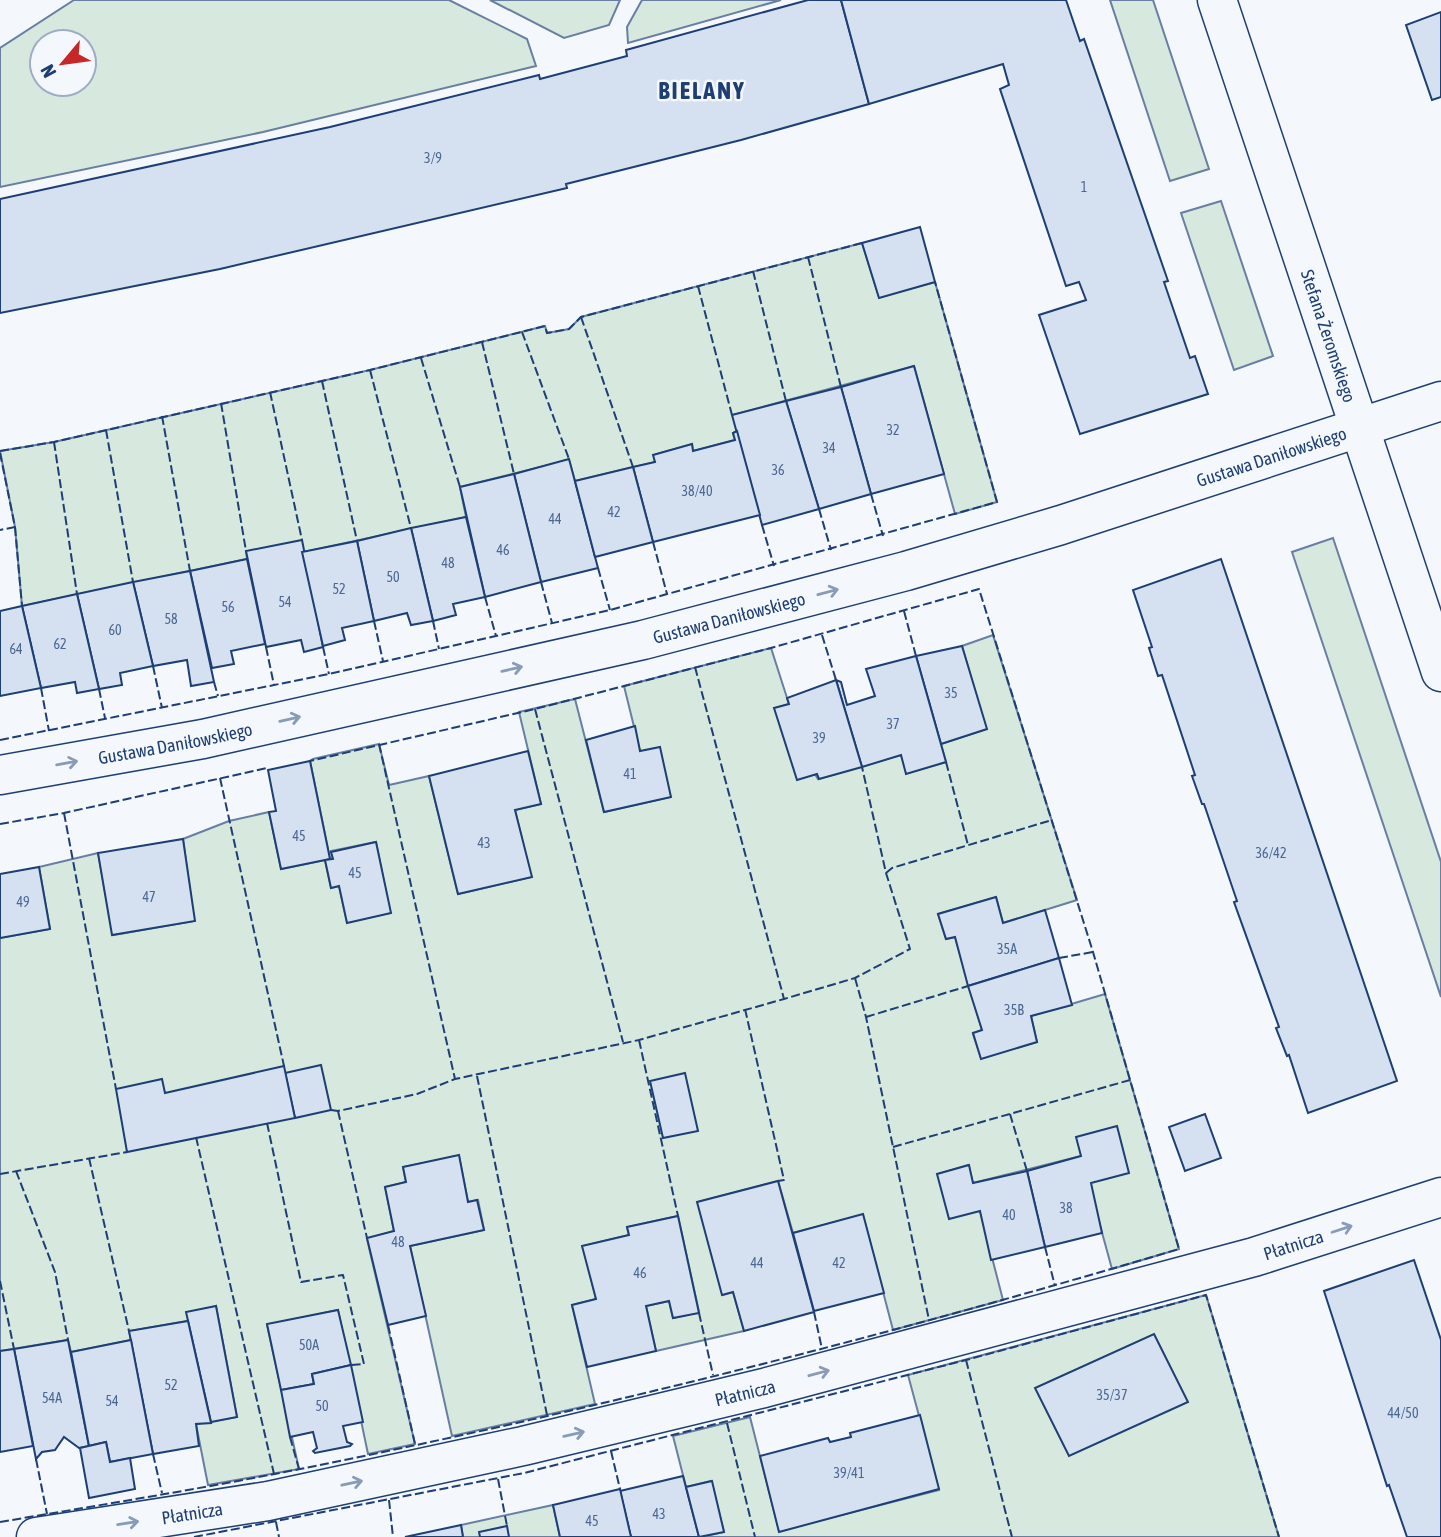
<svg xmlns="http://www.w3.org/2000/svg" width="1441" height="1537" viewBox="0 0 1441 1537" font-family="'Asap Condensed',sans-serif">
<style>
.green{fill:#d7e8df;stroke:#687fa3;stroke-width:2;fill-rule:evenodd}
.building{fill:#d5e0f0;stroke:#1d3f73;stroke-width:2}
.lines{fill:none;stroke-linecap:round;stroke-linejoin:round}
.minor-casing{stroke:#1d3f73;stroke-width:41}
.secondary-casing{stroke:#1d3f73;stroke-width:41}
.minor{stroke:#f4f7fb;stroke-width:38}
.secondary{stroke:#f4f7fb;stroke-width:38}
.fence{stroke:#1d3f73;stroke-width:2;stroke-dasharray:9 3.5;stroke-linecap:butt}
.oneway{stroke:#889bb7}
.labels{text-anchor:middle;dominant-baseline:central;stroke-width:5;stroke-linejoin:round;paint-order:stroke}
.number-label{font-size:14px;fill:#4b6792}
.street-label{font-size:18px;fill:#1d3f73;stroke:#f4f7fb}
.district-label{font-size:24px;font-weight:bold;letter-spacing:2px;fill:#1d3f73;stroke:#f4f7fb}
</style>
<rect width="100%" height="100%" fill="#f4f7fb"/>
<!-- green -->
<g class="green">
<path d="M74,0H449L527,39L536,66L263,132L0,187V48ZM42,42H84V84H42Z"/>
<polygon points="490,0 620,0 609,25 564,38"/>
<polygon points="642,0 781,0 628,43 627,27"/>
<polygon points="1110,0 1153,0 1209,169 1170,181"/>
<polygon points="1221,201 1273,356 1234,370 1181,213"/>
<polygon points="862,243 879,297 935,282 997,502 955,514 914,366 733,415 737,431 733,433 735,440 693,451 692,444 654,455 655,462 575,481 569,460 460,487 466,517 304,552 246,551 247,559 22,606 15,527 0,451 54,442 370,370 545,326 547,333 569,329 581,317"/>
<polygon points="1333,538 1441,862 1441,997 1292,552"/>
<polygon points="993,635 1077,900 1003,923 996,897 938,914 946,939 955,937 982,1030 973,1034 981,1058 1037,1042 1031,1016 1105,994 1179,1249 1112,1269 1081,1156 973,1183 968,1165 938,1174 980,1211 1003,1300 893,1330 863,1215 793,1233 778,1181 698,1202 723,1295 733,1292 744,1331 656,1351 646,1306 669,1301 673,1318 699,1312 678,1216 627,1227 629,1235 583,1246 596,1299 572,1305 595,1404 452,1436 410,1246 484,1230 478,1200 468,1202 459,1156 403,1167 406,1182 385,1187 394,1231 367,1239 415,1444 368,1454 338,1310 267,1325 299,1469 208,1485 196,1424 237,1417 216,1306 188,1321 129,1331 131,1340 71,1352 68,1340 0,1351 0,938 50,929 39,867 98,853 113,935 194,921 183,839 229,821 269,812 281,869 325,860 331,888 339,886 347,922 390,913 376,842 331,851 333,859 330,859 310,761 313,759 379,744 389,785 429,776 458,894 531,877 515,810 541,804 519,712 575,699 604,812 670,797 640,751 624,686 771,648 789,704 775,708 818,779 901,755 907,773 946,762 941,744 986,729 962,646"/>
<polygon points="1206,1295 1279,1537 701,1537 724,1532 711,1481 686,1487 673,1436 750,1417 779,1531 939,1490 908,1375"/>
<polygon points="553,1505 560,1537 463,1537 461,1525"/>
</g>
<!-- building -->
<g class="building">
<polygon points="808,0 841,0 869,104 741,140 566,184 567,188 220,269 0,313 0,199 330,127 539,75 540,79 627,56 626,50"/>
<polygon points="841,0 1066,0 1080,41 1084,39 1168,281 1164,282 1190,358 1195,356 1208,394 1080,434 1039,315 1086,300 1079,282 1066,286 1000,89 1009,85 1003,64 869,104"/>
<polygon points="1441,12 1441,97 1432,100 1406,25"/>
<polygon points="920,227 935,282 879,298 862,243"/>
<polygon points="914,366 944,474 871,494 841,387"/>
<polygon points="841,387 871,494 819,509 786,401"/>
<polygon points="786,401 819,509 762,525 732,415"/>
<polygon points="737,431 760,515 653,542 633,467 655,462 653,455 692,444 693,451 735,440 733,433"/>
<polygon points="569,459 598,568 541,582 514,474"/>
<polygon points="633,467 653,542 595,557 575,481"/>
<polygon points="514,474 541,582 485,597 460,487"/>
<polygon points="466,517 485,597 453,604 456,615 433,621 411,528"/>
<polygon points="411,528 433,621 411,625 407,613 374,621 357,541"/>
<polygon points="302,540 323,647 304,652 301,640 266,647 246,551"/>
<polygon points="357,541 374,621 342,628 345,640 323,646 302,552"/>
<polygon points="247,559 265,644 231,651 234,664 212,668 190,571"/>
<polygon points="1221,559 1397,1081 1308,1113 1289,1055 1287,1056 1276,1028 1279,1027 1234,902 1237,901 1204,804 1202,804 1192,776 1195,775 1162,675 1158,676 1149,648 1152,647 1133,590"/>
<polygon points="190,571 214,682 191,686 187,660 153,666 133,582"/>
<polygon points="133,582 153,666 120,673 122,685 99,689 77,594"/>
<polygon points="77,594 99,689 77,693 75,682 41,688 22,606"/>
<polygon points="22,606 41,688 0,696 0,611"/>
<polygon points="962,646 987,729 941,744 916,656"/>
<polygon points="916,656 946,762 906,774 901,755 862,767 836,680 841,682 847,705 875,696 866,669"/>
<polygon points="836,680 862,767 819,779 817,774 797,780 774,708 789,704 787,698"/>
<polygon points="635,726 640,751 660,747 671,797 604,812 586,740"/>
<polygon points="528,751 541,804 515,810 532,877 458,894 429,776"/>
<polygon points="310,761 330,859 281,869 269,812 276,811 268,770"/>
<polygon points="183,839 195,921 112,935 98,853"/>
<polygon points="376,842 391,913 347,923 339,886 331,888 325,860 333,859 331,852"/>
<polygon points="39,867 50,929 0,938 0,874"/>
<polygon points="996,897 1003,923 1045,910 1059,958 968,986 955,937 946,939 938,914"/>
<polygon points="1059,958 1072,1005 1031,1016 1037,1042 981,1059 973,1033 982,1030 968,986"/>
<polygon points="321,1065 331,1110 295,1118 285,1073"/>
<polygon points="284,1066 295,1118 127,1152 116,1089 162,1079 165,1093"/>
<polygon points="685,1073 698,1131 663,1138 650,1081"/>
<polygon points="1205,1114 1221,1158 1185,1171 1169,1127"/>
<polygon points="1117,1126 1129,1173 1091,1183 1102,1233 1045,1247 1027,1171 1081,1156 1076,1137"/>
<polygon points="459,1155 468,1202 477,1200 484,1230 410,1246 426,1316 388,1325 367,1238 394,1231 385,1187 406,1182 403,1167"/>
<polygon points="969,1165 973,1183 1027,1171 1045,1247 991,1260 980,1211 949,1219 937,1174"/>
<polygon points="778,1181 814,1312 744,1331 733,1292 722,1295 697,1202"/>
<polygon points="863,1214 884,1293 814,1311 793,1233"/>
<polygon points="678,1216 699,1313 673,1318 669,1301 646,1306 656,1351 587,1367 572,1305 596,1299 582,1246 629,1235 627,1227"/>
<polygon points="1414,1260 1441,1340 1441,1537 1407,1537 1389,1485 1387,1486 1324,1291"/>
<polygon points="216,1306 237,1417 211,1422 186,1312"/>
<polygon points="338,1310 351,1365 312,1374 314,1384 281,1390 267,1324"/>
<polygon points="188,1321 211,1423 196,1424 199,1446 153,1454 129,1331"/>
<polygon points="1154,1334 1188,1402 1069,1456 1035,1388"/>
<polygon points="68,1340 89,1446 79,1448 64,1437 55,1450 42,1452 36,1459 14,1349"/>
<polygon points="131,1340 153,1454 110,1462 106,1442 89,1446 71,1352"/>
<polygon points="14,1349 33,1446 0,1452 0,1351"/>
<polygon points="351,1365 363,1422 343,1426 347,1442 352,1444 350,1446 315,1453 313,1451 317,1448 313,1432 290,1437 281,1390 314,1384 312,1374"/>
<polygon points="920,1415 939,1489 779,1532 760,1456 828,1438 830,1442 851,1437 850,1433"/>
<polygon points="106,1442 110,1462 130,1458 135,1489 89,1498 80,1448"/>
<polygon points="683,1476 699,1537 631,1537 620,1491"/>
<polygon points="712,1481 724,1532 699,1537 686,1487"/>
<polygon points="620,1489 631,1537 560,1537 553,1505"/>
<polygon points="461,1525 463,1537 405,1537"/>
<polygon points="507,1526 509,1537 480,1537 479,1532"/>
</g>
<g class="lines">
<defs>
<g id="minor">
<path id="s1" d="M0,775L203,739L643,640L906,571L1061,525L1441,401"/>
<path id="s2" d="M36,1537L268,1501L523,1446L764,1388L1254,1257L1441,1197"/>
</g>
<g id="secondary">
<path id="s3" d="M1217,0L1441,672"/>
</g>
</defs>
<!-- minor casing -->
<use href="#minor" class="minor-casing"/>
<!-- secondary casing -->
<use href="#secondary" class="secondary-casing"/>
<!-- minor -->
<use href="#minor" class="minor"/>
<!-- secondary -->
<use href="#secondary" class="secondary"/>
<!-- fence -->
<g class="fence">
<polyline points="808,257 841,387"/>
<polyline points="753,271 786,401"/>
<polyline points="698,286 732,415"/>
<polyline points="581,317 633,467"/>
<polyline points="522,332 569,459"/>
<polyline points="482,342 514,474"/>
<polyline points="421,358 460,487"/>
<polyline points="370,370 411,528"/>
<polyline points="322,381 357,541"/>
<polyline points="270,392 302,540"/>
<polyline points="221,403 246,551"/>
<polyline points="162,416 190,571"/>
<polyline points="106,430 133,582"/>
<polyline points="54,442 77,594"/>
<polyline points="0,451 54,442 370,370 545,326 547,333 569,329 581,317 862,243"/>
<polyline points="0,453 15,527 0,530"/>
<polyline points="871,494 883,536"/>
<polyline points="819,509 831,550"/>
<polyline points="762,525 774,566"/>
<polyline points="15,527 22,606"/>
<polyline points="653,542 667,594"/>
<polyline points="598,568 610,610"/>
<polyline points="541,582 552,623"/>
<polyline points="485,597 496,636"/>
<polyline points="904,611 916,656"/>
<polyline points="374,621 383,661"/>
<polyline points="433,621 439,649"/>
<polyline points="822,635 836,680"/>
<polyline points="266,647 274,685"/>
<polyline points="323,647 329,674"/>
<polyline points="153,666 162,708"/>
<polyline points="695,667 784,999"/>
<polyline points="214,682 218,696"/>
<polyline points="41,688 49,731"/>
<polyline points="99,689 105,718"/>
<polyline points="535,709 623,1042"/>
<polyline points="0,740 329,674 610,610 997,502 935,282"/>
<polyline points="379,744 455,1079"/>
<polyline points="946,762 968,845"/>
<polyline points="220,778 284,1066"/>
<polyline points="64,813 116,1089"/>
<polyline points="0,824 64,813 267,768 268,770"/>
<polyline points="886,873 892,868 1052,820"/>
<polyline points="1059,958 1093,952"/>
<polyline points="855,978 866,1017 929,1320"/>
<polyline points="745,1009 784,1180 778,1181"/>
<polyline points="866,1017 968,986"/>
<polyline points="639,1040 678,1216"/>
<polyline points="477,1076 547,1415"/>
<polyline points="331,1110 338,1111 417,1094 455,1079 639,1040 784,999 855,978 910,949 886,873 862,767"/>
<polyline points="338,1111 367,1238"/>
<polyline points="1010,1114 1027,1171"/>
<polyline points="267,1123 301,1282 343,1275 364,1364 351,1365"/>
<polyline points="196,1137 274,1474"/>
<polyline points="893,1147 1130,1080"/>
<polyline points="89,1158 129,1331"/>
<polyline points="16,1171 55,1272 68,1340"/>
<polyline points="0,1174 127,1152"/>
<polyline points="1045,1247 1055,1286"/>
<polyline points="0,1281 14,1349"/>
<polyline points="814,1312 822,1349"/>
<polyline points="699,1313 713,1375"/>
<polyline points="388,1325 415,1444"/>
<polyline points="966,1360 1012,1537"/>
<polyline points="727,1423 755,1537"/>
<polyline points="290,1437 299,1469"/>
<polyline points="611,1451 620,1489"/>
<polyline points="153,1454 162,1493"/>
<polyline points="36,1459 47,1514"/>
<polyline points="498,1479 507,1526"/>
<polyline points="389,1500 393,1537"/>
<path d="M0,1522C100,1505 200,1489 300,1469C596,1410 890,1335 1179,1249L1093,952L979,589L771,648L535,709L310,761"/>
<polyline points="276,1522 279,1537"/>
<polyline points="194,1537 524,1473 966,1360 1206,1295 1279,1537"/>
</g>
</g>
<!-- one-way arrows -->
<defs><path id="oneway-shaft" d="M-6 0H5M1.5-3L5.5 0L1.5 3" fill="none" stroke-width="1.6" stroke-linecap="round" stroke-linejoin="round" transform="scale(1.75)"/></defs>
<g class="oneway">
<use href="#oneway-shaft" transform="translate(828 592) rotate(-15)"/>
<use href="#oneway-shaft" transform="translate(512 669) rotate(-13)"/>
<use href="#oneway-shaft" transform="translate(290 719) rotate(-13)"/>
<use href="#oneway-shaft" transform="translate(67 763) rotate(-10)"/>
<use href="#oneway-shaft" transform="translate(1342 1229) rotate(-18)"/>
<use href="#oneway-shaft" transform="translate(819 1373) rotate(-15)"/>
<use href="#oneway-shaft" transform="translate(574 1434) rotate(-13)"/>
<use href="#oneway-shaft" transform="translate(352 1483) rotate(-12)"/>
<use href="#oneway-shaft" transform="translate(128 1523) rotate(-9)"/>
</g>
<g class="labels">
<!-- number labels -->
<g class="number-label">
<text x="433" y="158">3/9</text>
<text x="1084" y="187">1</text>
<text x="893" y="430">32</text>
<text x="829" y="448">34</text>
<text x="778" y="470">36</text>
<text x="697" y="491">38/40</text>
<text x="614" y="512">42</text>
<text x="555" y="519">44</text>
<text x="503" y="550">46</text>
<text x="448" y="563">48</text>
<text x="393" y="577">50</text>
<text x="339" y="589">52</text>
<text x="285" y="602">54</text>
<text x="228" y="607">56</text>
<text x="171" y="619">58</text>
<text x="115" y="630">60</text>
<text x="60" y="644">62</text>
<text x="16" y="649">64</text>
<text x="951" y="693">35</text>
<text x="893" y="724">37</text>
<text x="819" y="738">39</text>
<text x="630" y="774">41</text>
<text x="299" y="836">45</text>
<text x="484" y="843">43</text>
<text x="1271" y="853">36/42</text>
<text x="355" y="873">45</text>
<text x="149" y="897">47</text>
<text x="23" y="902">49</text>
<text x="1007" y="949">35A</text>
<text x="1014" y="1010">35B</text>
<text x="1066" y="1208">38</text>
<text x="1009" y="1215">40</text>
<text x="398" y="1242">48</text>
<text x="757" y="1263">44</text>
<text x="839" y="1263">42</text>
<text x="640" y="1273">46</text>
<text x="309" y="1345">50A</text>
<text x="171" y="1385">52</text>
<text x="1112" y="1395">35/37</text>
<text x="52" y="1398">54A</text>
<text x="112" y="1401">54</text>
<text x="322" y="1406">50</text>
<text x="1403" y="1413">44/50</text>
<text x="849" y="1473">39/41</text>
<text x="659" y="1514">43</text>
<text x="592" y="1521">45</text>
</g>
<!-- street labels -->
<g class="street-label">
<text stroke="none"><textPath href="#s3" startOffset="354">Stefana Żeromskiego</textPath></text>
<text stroke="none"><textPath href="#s1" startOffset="1312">Gustawa Daniłowskiego</textPath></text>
<text stroke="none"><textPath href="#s1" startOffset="746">Gustawa Daniłowskiego</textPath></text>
<text stroke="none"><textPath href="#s1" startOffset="178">Gustawa Daniłowskiego</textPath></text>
<text stroke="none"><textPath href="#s2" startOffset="1292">Płatnicza</textPath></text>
<text stroke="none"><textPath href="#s2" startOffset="724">Płatnicza</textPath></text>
<text stroke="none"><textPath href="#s2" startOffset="158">Płatnicza</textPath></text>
</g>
<!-- district labels -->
<g class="district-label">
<text x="702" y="90">BIELANY</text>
</g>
</g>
<!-- north arrow -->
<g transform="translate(63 63) rotate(241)"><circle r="33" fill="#f4f7fb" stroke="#9eadc5" stroke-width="2"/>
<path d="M0-5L12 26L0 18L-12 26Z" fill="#c62828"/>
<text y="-10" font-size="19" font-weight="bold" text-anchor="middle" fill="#1d3f73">N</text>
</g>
</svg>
